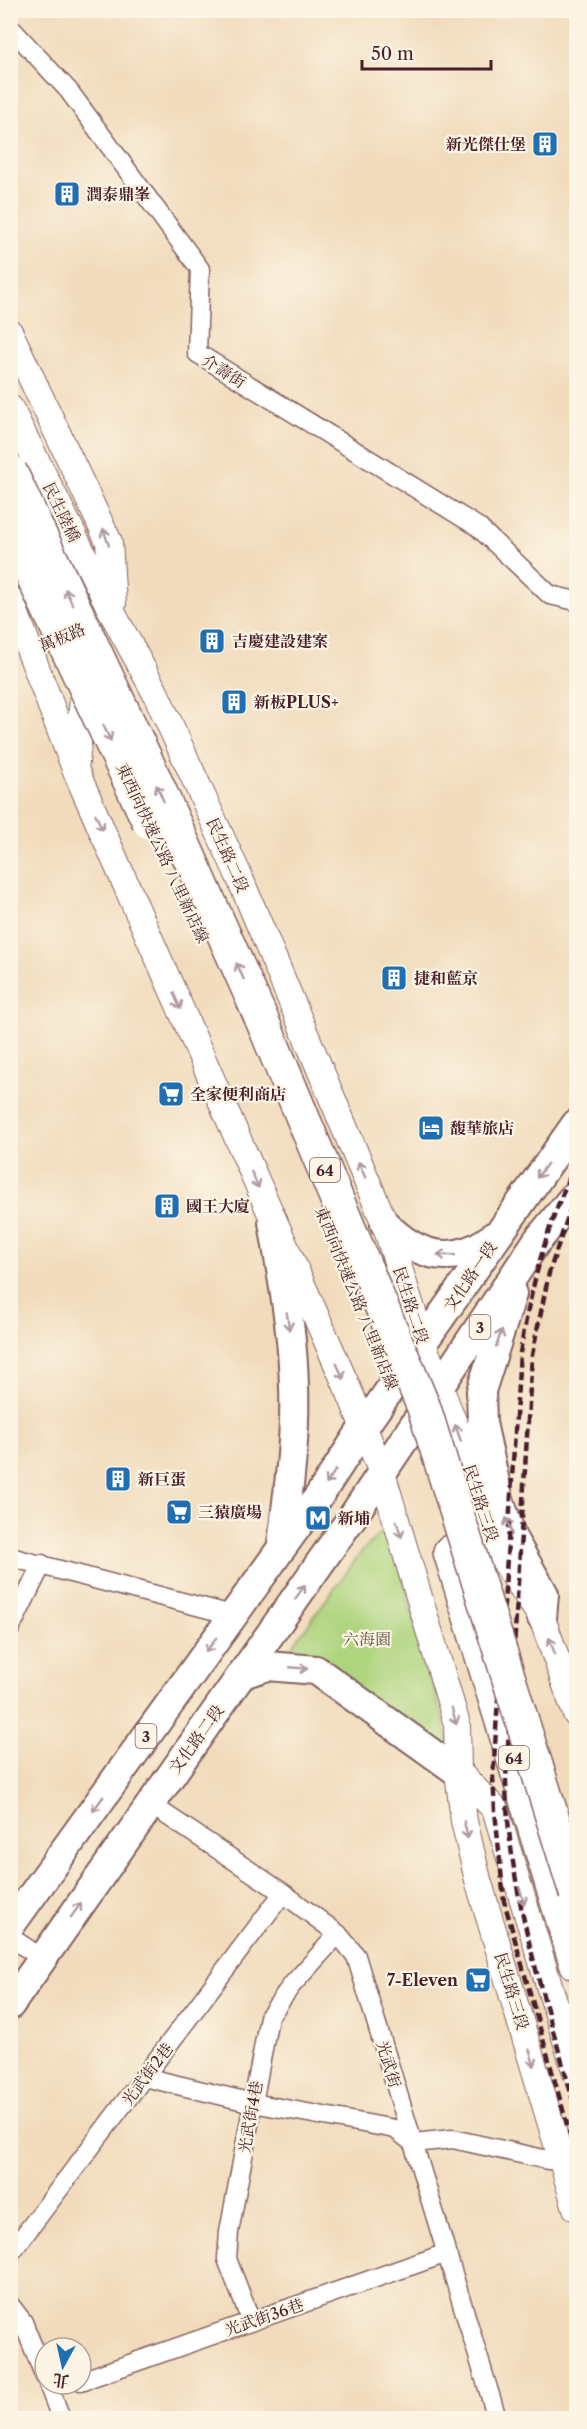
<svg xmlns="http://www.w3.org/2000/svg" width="587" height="2429" viewBox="0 0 587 2429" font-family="'Libre Caslon Text','Noto Serif TC',serif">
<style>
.green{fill:#aed47e;stroke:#7c7a54;stroke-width:1.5}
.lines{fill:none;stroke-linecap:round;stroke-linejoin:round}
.street-casing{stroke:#84615e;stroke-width:21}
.secondary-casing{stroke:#84615e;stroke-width:28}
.primary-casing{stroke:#84615e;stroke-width:32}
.highway-casing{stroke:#84615e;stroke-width:36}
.street{stroke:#fff;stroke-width:18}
.secondary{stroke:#fff;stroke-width:26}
.primary{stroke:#fff;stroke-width:28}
.highway{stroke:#fff;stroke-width:33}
.rail{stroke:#4a1f2b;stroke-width:4.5;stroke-dasharray:9 4.5;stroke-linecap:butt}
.highway-bridge-casing{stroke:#84615e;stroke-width:36;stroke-linecap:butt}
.highway-bridge{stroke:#fff;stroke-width:33}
.oneway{stroke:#ae9aa0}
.labels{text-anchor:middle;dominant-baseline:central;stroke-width:4.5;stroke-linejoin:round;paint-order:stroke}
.shield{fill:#fcf5e5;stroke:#7f5f63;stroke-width:1.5}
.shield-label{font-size:15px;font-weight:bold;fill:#4a1f2b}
.poi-label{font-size:16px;font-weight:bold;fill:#4a1f2b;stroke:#fcf5e5;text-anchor:start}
.street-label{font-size:16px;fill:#4a1f2b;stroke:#fcf5e5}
.park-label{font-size:16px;fill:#685544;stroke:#fcf5e5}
</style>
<rect width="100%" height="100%" fill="#fcf5e5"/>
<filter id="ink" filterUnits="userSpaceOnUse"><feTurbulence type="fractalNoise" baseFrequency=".0167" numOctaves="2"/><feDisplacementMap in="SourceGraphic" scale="12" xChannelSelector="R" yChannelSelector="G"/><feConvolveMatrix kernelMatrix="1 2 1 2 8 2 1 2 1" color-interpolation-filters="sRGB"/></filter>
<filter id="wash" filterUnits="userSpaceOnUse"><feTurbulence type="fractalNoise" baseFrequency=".008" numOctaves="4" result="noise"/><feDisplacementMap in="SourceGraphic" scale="24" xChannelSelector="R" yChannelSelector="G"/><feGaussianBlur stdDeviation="1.35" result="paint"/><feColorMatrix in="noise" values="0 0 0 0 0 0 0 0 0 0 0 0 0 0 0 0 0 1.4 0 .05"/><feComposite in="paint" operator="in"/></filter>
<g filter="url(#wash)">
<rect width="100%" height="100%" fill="#f1dbbc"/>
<!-- green -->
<polygon class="green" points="388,1526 458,1772 316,1670 293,1645 362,1551"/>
</g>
<g filter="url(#ink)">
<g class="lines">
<defs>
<g id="street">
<polyline points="10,27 69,91 200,269 197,353 478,527 550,595 576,601"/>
<polyline points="10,1557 232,1615"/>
<polyline points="10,1629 42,1564"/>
<polyline points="150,1804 283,1893 338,1934 356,1956 497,2418"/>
<polyline points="10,1937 43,1959"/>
<polyline points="144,2077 253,2103 395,2129 413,2143 453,2139 548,2160 562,2158"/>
<polyline points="10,2254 283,1893"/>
<polyline points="10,2305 23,2322 45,2377"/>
<polyline points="251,2321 227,2259 229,2232 269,2017 291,1986 338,1934"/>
<polyline points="81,2381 447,2253"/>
<polyline points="48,2384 61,2418"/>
</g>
<g id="secondary">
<polyline points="10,333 109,542 113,604"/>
<polyline points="10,408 114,616 155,692 238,874 385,1224 423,1344 459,1436 492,1542 542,1618 576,1714"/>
<polyline points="10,599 75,769 352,1398 382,1473 457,1724 458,1772 464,1821 478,1880 576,2208"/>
<polyline points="76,762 85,682"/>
<polyline points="458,1772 495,1809 576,2073"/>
</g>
<g id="primary">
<path d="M273,1222C282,1277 293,1332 294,1387C296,1440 288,1492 282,1544"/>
<path d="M385,1224C418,1258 455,1267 494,1236"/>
<polyline points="512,1294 481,1391 482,1423 498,1496 512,1538 544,1594 542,1618"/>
<polyline points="242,1674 268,1666 316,1670 458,1772"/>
<polyline points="10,1926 319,1496 363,1428 576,1124"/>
<polyline points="10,2005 355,1513 537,1241 576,1194"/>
</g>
<polyline id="highway" points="450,1552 576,1963"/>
</defs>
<!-- street casing -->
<use href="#street" class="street-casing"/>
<!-- secondary casing -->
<use href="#secondary" class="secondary-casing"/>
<!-- primary casing -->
<use href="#primary" class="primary-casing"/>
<!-- highway casing -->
<use href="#highway" class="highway-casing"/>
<!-- street -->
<use href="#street" class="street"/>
<!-- secondary -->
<use href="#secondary" class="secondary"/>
<!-- primary -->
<use href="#primary" class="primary"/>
<!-- highway -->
<use href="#highway" class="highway"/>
<!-- rail -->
<g class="rail">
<path d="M576,1164C547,1223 531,1287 520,1353L493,1777L495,1811L504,1901L576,2156"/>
<path d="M576,1192L549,1273L532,1355L506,1778C507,1892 546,2002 576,2111"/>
</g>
<defs>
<g id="highway-bridge">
<polyline points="10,471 146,760 262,1020 424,1408 576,1893"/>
<polyline points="10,528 149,822"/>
</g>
</defs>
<!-- highway-bridge casing -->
<use href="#highway-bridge" class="highway-bridge-casing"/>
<!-- highway-bridge -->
<use href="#highway-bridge" class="highway-bridge"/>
</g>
<!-- one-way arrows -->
<defs><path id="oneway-shaft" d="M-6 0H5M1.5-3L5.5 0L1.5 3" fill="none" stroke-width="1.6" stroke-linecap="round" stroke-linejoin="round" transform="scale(1.5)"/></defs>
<g class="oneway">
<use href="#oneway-shaft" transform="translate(106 537) rotate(-109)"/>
<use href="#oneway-shaft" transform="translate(69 597) rotate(-115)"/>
<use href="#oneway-shaft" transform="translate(107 733) rotate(65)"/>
<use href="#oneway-shaft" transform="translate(160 793) rotate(-114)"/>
<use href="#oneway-shaft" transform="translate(99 822) rotate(66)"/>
<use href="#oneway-shaft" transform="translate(240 971) rotate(-114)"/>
<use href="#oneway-shaft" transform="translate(177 1001) rotate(67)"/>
<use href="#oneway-shaft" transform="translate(362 1170) rotate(-113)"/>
<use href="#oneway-shaft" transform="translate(542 1171) rotate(126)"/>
<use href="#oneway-shaft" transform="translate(255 1180) rotate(66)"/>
<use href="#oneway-shaft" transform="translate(446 1255) rotate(-178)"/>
<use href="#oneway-shaft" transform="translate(288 1321) rotate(82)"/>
<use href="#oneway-shaft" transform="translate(499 1338) rotate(-72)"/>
<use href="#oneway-shaft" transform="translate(340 1371) rotate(66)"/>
<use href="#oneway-shaft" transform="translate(458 1433) rotate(-109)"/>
<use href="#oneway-shaft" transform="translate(331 1477) rotate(123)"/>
<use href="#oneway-shaft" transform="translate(509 1526) rotate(-109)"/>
<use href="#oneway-shaft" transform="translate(399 1529) rotate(73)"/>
<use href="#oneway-shaft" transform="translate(300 1592) rotate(-55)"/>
<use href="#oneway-shaft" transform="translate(211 1645) rotate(126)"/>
<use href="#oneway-shaft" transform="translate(552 1646) rotate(-110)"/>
<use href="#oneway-shaft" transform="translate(299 1668) rotate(5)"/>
<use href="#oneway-shaft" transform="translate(454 1716) rotate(75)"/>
<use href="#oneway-shaft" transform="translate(98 1804) rotate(126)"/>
<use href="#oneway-shaft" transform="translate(466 1830) rotate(77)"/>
<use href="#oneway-shaft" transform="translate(522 1896) rotate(73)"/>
<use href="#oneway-shaft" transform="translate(76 1910) rotate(-55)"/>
<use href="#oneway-shaft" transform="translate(532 2058) rotate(73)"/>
</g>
</g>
<!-- icons -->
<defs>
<symbol id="building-square" viewBox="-11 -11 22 22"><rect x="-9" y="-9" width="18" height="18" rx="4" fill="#1f6fb2" stroke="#fcf5e5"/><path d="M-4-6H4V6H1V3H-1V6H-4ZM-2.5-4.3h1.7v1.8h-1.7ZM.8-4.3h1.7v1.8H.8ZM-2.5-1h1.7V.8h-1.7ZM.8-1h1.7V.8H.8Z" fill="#fff"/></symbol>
<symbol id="supermarket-square" viewBox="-11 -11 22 22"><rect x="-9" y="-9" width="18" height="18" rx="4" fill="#1f6fb2" stroke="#fcf5e5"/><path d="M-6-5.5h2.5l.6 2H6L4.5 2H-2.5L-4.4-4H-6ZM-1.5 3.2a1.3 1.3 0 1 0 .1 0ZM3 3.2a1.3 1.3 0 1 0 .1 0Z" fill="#fff"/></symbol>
<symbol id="hotel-square" viewBox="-11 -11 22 22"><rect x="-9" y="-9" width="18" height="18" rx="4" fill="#1f6fb2" stroke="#fcf5e5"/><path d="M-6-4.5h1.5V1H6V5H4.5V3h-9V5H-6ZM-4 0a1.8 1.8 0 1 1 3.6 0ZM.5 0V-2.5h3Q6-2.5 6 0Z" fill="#fff"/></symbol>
<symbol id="metro-square" viewBox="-11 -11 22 22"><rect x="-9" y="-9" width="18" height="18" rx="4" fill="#1f6fb2" stroke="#fcf5e5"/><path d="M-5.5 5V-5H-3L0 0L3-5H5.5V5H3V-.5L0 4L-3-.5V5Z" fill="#fff"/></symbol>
</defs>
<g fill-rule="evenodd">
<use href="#building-square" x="530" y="129" width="30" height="30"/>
<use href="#building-square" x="52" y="179" width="30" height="30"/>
<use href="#building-square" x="197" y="626" width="30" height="30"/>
<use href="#building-square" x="219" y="687" width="30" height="30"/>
<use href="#building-square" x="379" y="963" width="30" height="30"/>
<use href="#supermarket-square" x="156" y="1079" width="30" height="30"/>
<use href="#hotel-square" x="416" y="1113" width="30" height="30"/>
<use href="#building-square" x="152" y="1191" width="30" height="30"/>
<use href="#building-square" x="103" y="1464" width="30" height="30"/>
<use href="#supermarket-square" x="164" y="1497" width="30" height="30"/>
<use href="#metro-square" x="303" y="1503" width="30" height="30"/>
<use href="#supermarket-square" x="463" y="1965" width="30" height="30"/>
</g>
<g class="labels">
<!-- shield labels -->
<g class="shield">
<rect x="310" y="1158" width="30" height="24" rx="4.5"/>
<rect x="469.5" y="1315" width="21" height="24" rx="4.5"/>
<rect x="135.5" y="1724" width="21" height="24" rx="4.5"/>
<rect x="499" y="1746" width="30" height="24" rx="4.5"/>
</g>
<g class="shield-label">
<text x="325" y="1170">64</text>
<text x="480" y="1327">3</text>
<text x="146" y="1736">3</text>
<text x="514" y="1758">64</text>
</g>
<!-- poi labels -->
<g class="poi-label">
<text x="526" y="144" text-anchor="end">新光傑仕堡</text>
<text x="86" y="194">潤泰鼎峯</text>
<text x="232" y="641">吉慶建設建案</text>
<text x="254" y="702">新板PLUS+</text>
<text x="414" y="978">捷和藍京</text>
<text x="190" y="1094">全家便利商店</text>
<text x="450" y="1128">馥華旅店</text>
<text x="186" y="1206">國王大廈</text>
<text x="138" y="1479">新巨蛋</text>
<text x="198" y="1512">三猿廣場</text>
<text x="338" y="1518">新埔</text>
<text x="458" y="1980" text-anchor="end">7-Eleven</text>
</g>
<!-- street labels -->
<g class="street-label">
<text transform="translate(224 371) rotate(32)">介壽街</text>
<text transform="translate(62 512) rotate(64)">民生陸橋</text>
<text transform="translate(62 637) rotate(-23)">萬板路</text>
<text transform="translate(163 853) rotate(65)">東西向快速公路 八里新店線</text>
<text transform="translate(228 855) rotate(66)">民生路二段</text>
<text transform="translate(470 1276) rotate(-56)">文化路一段</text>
<text transform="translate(357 1298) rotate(68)">東西向快速公路 八里新店線</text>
<text transform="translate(411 1305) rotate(72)">民生路二段</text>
<text transform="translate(481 1503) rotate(72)">民生路三段</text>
<text transform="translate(196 1739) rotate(-54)">文化路二段</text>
<text transform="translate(512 1991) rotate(73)">民生路三段</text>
<text transform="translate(389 2064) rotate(73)">光武街</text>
<text transform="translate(147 2074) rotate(-53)">光武街2巷</text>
<text transform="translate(250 2117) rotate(-80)">光武街4巷</text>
<text transform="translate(264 2317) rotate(-19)">光武街36巷</text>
</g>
<!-- park labels -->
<g class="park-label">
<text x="367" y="1639">六海園</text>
</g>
</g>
<!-- margin -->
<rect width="587" height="2429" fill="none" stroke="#fcf5e5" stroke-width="36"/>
<!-- north arrow -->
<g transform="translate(63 2366) rotate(188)"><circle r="28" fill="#fcf5e5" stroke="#b59f9b" stroke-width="1.5"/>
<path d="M0-4.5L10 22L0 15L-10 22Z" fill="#1f6fb2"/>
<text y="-9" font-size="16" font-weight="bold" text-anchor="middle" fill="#4a1f2b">北</text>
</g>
<!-- scale -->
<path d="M362 60v9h129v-9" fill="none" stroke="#4a1f2b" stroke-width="3"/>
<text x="371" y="60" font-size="18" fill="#4a1f2b" stroke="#fcf5e5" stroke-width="4.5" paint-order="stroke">50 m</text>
</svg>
